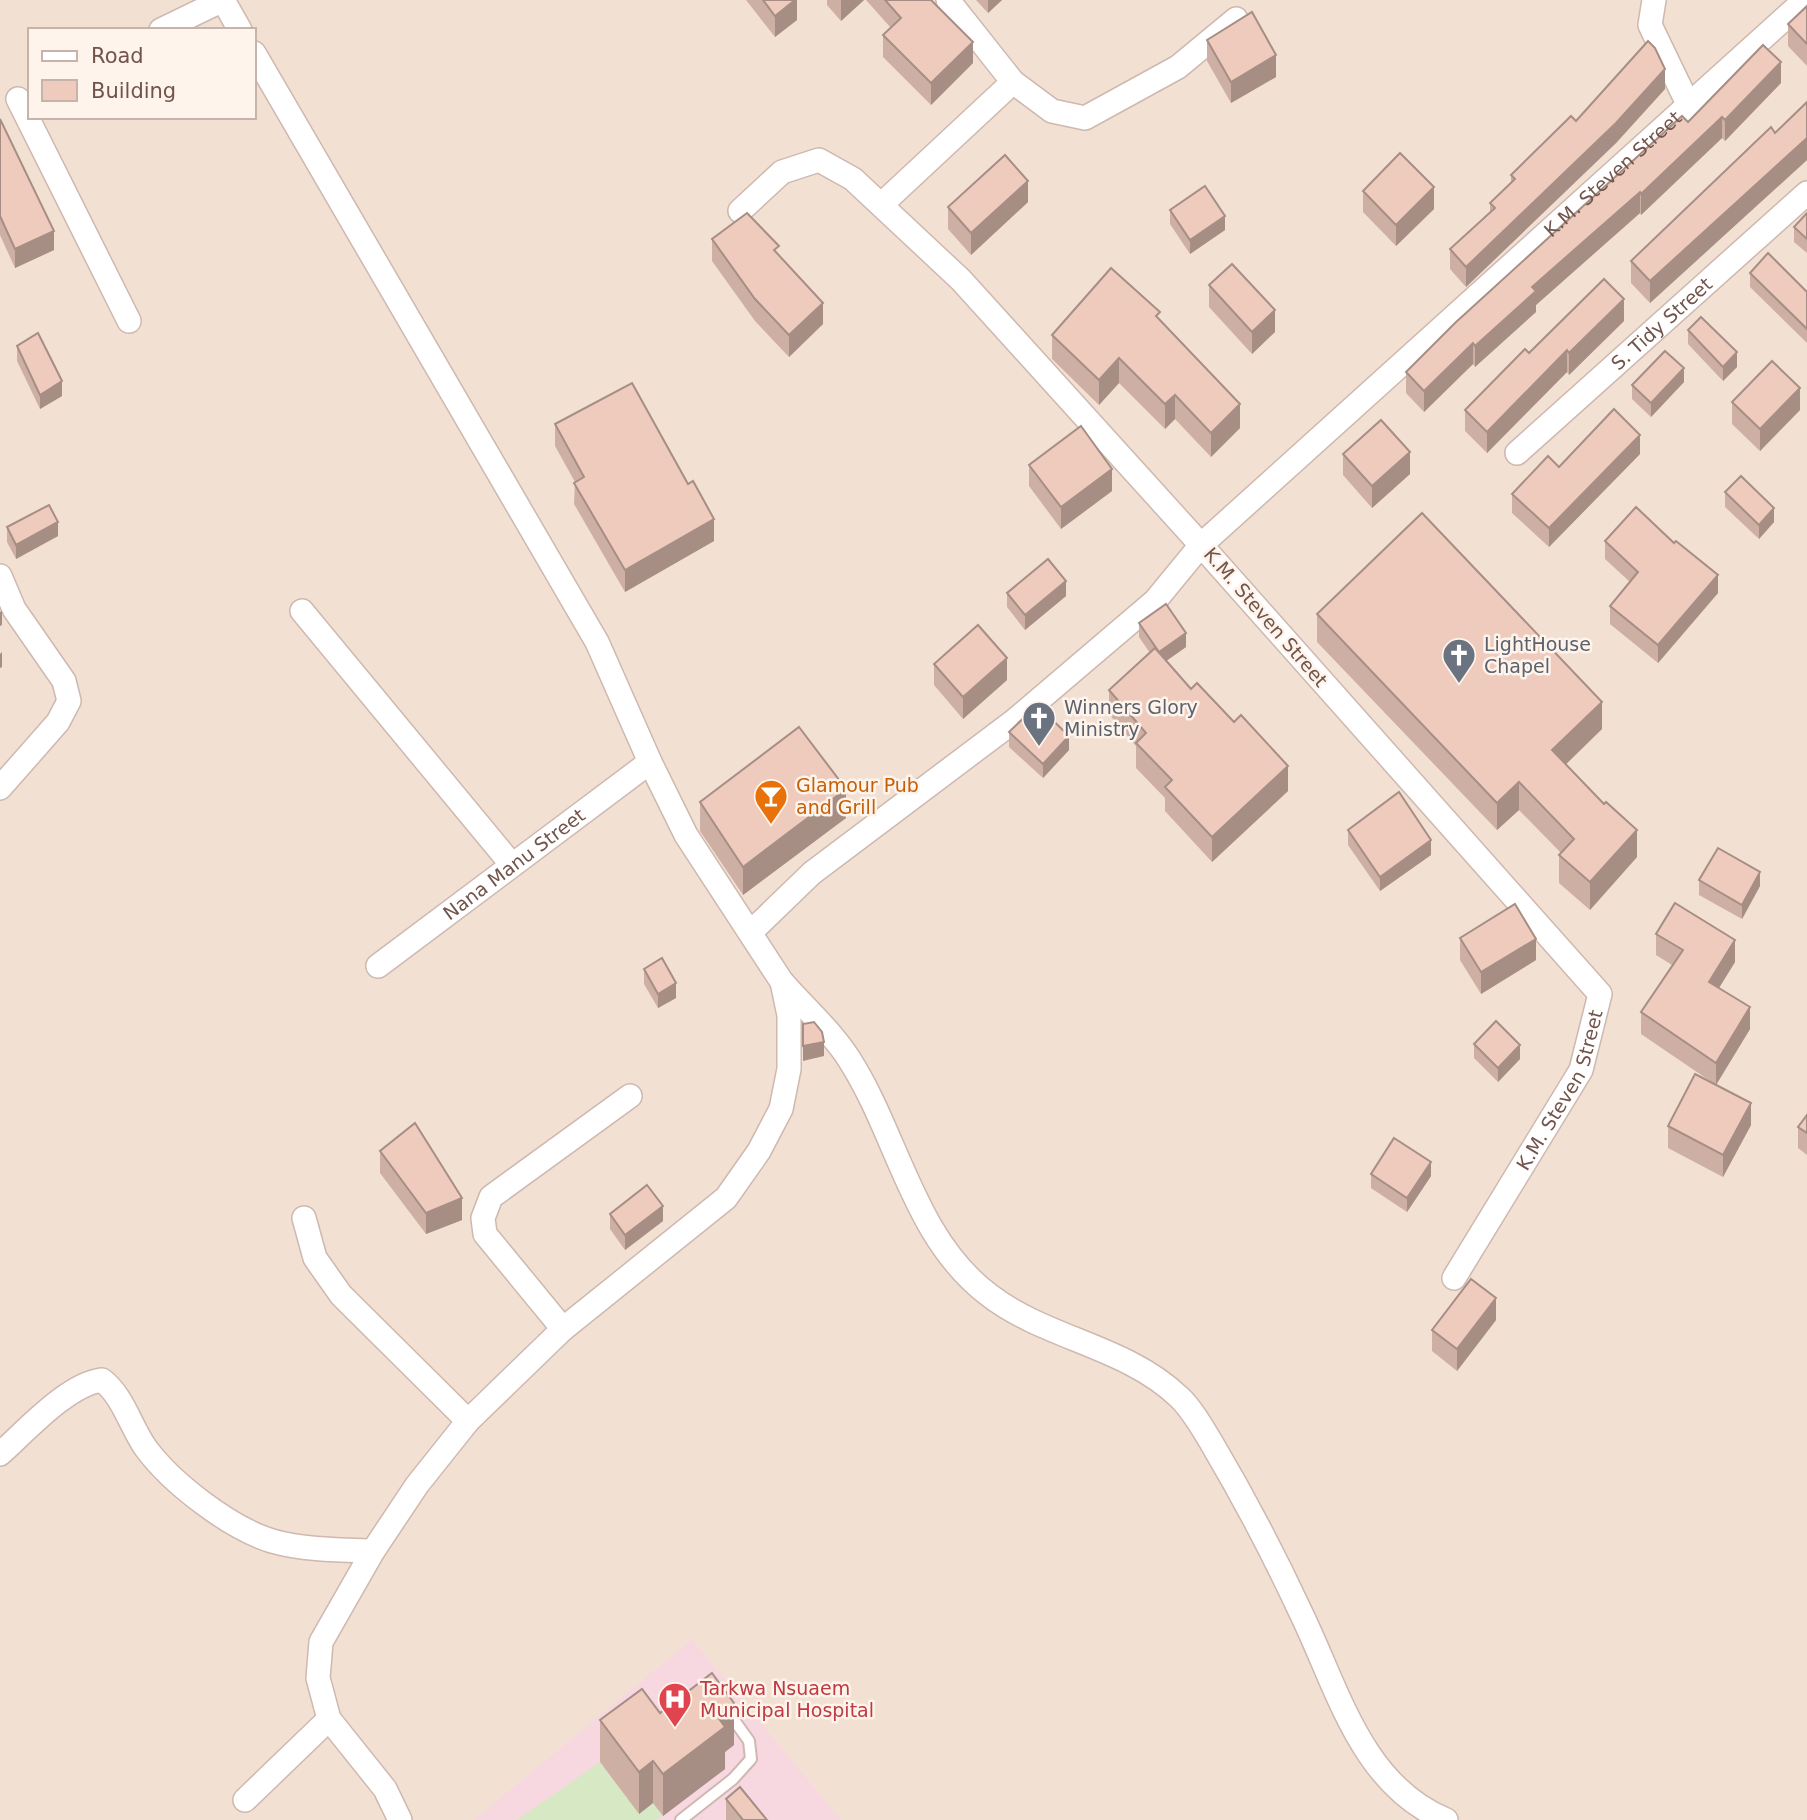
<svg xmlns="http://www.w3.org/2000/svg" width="1807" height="1820" viewBox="0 0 1807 1820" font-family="'DejaVu Sans',sans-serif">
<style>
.residential{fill:#f2e0d3;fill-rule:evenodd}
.medical{fill:#f8d8e0}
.green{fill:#d7e8c4}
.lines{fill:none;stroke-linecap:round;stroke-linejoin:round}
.service-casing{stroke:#ceb8af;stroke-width:14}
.minor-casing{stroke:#ceb8af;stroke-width:26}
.service{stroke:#fff;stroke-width:10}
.minor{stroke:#fff;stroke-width:23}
.wall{fill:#ceafa3}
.shaded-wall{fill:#a78e85}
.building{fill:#efcbbe;stroke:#a78e85;stroke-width:2}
.labels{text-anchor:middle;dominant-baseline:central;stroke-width:5;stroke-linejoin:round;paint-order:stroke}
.street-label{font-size:19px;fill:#72544b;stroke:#fef4eb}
.worship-label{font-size:19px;fill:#5b616d;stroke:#fef4eb;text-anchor:start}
.food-label{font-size:19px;fill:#c56008;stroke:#fef4eb;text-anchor:start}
.health-label{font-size:19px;fill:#be3a42;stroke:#fef4eb;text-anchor:start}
</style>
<rect width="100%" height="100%" fill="#fbefe5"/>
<!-- residential -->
<path class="residential" d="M0,0H1807V1820H0ZM30,30H254V117H30Z"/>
<!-- medical -->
<polygon class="medical" points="692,1639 841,1820 474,1820"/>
<!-- green -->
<polygon class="green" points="600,1762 639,1814 653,1803 663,1816 655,1820 517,1820"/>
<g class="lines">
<defs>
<polyline id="service" points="681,1820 733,1779 751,1759 749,1741 726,1709"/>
<g id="minor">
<polyline points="223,0 240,30"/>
<polyline points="948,0 1013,82 1052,111 1085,118 1178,67 1236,19"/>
<polyline points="1654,0 1650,25 1688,104"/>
<polyline points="161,30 223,0"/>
<polyline points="254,53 597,642 650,762 686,835 782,982 789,1015 789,1069 781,1109 759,1151 726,1198 563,1329 468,1421 417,1485 373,1551 321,1642 318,1678 329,1719 385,1789 400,1820"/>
<polyline points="18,99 129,321"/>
<polyline points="882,204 1013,82"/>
<polyline points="740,211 782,172 819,160 853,179 961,280 1201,545 1155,601 1014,721 812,873 751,932"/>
<path id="s1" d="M1517,453L1807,193"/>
<polyline points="0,576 14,609 64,681 69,701 58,722 0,788"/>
<polyline points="302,611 512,865"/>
<path id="s2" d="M378,966L650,762"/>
<path d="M784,984C805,1008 832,1032 849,1059C898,1135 913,1238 989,1295C1046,1339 1126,1346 1179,1397C1191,1408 1202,1427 1211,1442C1243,1496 1274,1555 1301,1613C1338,1689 1361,1785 1446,1820"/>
<polyline points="304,1218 315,1258 341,1295 468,1421"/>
<path id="s3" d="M1454,1278L1581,1070L1600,994L1201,545L1805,0"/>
<polyline points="563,1329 485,1234 483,1218 491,1197 630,1096"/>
<path d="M0,1454C26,1431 68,1384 102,1380C123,1396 130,1425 145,1447C171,1483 230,1528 272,1541C303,1550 341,1550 373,1551"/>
<polyline points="245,1800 329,1719"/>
</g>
</defs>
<!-- service casing -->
<use href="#service" class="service-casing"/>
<!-- minor casing -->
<use href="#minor" class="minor-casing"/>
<!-- service -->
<use href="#service" class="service"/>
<!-- minor -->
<use href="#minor" class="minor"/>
</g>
<!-- wall -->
<g class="wall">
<polygon points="746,0 797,0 797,20 775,37"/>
<polygon points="827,0 864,0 841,21 827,5"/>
<polygon points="866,0 931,0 973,63 931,105 883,57 883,35 891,28"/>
<polygon points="976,0 1002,0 988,13"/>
<polygon points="1807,6 1807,66 1788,46 1788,24"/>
<polygon points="1207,40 1276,77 1231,103 1207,61"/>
<polygon points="1781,83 1725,141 1722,138 1641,215 1640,213 1536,305 1536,312 1475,367 1473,364 1424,412 1406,393 1406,372 1688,122"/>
<polygon points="1665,89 1616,143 1466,287 1450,269 1450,249 1490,213 1490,203 1511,183 1511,175 1576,121"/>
<polygon points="1807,102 1807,160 1650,303 1631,283 1631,261 1775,133"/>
<polygon points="0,119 54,250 15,268 0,235"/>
<polygon points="1363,191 1434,209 1396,246 1363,212"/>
<polygon points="1028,202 971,255 948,229 948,207"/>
<polygon points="1170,210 1225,230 1190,254 1170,224"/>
<polygon points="1807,213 1807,253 1794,242 1794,227"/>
<polygon points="712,239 779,255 823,324 789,357 755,321 712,261"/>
<polygon points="1750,273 1807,292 1807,343 1750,287"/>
<polygon points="1209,285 1275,332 1252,354 1209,307"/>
<polygon points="1160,320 1240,428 1211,457 1175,419 1165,429 1119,383 1099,405 1052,359 1052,335"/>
<polygon points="1624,321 1569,375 1567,372 1487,453 1465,431 1465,410 1529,353"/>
<polygon points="1688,330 1737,367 1723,381 1688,344"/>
<polygon points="17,346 62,396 40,409 17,361"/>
<polygon points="1684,382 1651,417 1632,399 1632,385"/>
<polygon points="1732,402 1800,410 1760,451 1732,424"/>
<polygon points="555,424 714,541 625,592 574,504 575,482 555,446"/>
<polygon points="1343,454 1410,474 1372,508 1343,475"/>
<polygon points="1640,454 1549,547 1512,513 1512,494"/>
<polygon points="1029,465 1112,491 1061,529 1029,486"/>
<polygon points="1725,492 1774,522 1759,539 1725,507"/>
<polygon points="7,527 58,536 16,559 7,542"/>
<polygon points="1605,541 1674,543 1718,593 1658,663 1610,624 1610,606 1630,582 1605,559"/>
<polygon points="1007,593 1066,596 1025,630 1007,607"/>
<polygon points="1317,614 1602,729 1565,764 1637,857 1590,910 1559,883 1559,855 1561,853 1519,810 1497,830 1317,642"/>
<polygon points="1139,623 1186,647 1166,661 1191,689 1288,791 1212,862 1165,811 1165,798 1136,768 1136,746 1109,714 1109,690 1150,653 1139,637"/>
<polygon points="934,664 1007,680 963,719 934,685"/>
<polygon points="1009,732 1069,750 1043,778 1009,747"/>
<polygon points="700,802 846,818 743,895 700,831"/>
<polygon points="1348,830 1431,855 1380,891 1348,845"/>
<polygon points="1699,880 1760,886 1742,919 1699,895"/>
<polygon points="1656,934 1735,962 1719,988 1750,1029 1716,1085 1641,1034 1641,1012 1672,965 1656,955"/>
<polygon points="1460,938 1536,960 1481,994 1460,960"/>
<polygon points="644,969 676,998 658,1008 644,984"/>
<polygon points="1474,1044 1520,1059 1498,1082 1474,1058"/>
<polygon points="1807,1115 1807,1155 1798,1148 1798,1127"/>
<polygon points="1751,1125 1723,1177 1668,1148 1668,1126"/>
<polygon points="380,1151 462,1220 426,1234 380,1173"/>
<polygon points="1371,1174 1431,1176 1407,1212 1371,1188"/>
<polygon points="610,1214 663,1221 625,1250 610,1229"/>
<polygon points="1496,1320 1457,1371 1432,1351 1432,1330"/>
<polygon points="660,1713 734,1745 725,1752 725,1769 663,1816 653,1803 639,1814 600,1762 600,1720"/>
<polygon points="726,1799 767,1820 726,1820"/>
</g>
<!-- shaded-wall -->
<g class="shaded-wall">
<polygon points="795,0 797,0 797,20 775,37 775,16"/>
<polygon points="841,0 864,0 841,21"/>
<polygon points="988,0 1002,0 988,13"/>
<polygon points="973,42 973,63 931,105 931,83"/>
<polygon points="1276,55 1276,77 1231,103 1231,82"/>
<polygon points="1781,62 1781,83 1725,141 1725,120"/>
<polygon points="1665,69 1665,89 1616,143 1466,287 1466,267"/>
<polygon points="1722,117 1722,138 1641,215 1641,194"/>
<polygon points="1807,138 1807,160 1650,303 1650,281"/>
<polygon points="1028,181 1028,202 971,255 971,233"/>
<polygon points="1434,187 1434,209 1396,246 1396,225"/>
<polygon points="1640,192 1640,213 1536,305 1536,312 1475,367 1475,346 1532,287"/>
<polygon points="1225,216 1225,230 1190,254 1190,240"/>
<polygon points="54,231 54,250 15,268 15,249"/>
<polygon points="1624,299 1624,321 1569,375 1569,353"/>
<polygon points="823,303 823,324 789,357 789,335"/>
<polygon points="1275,310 1275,332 1252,354 1252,332"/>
<polygon points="1473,343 1473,364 1424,412 1424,391"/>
<polygon points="1567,350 1567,372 1487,453 1487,432"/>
<polygon points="1737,352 1737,367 1723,381 1723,367"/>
<polygon points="1119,358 1119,383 1099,405 1099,380"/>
<polygon points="1684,368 1684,382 1651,417 1651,403"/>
<polygon points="62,381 62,396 40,409 40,395"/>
<polygon points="1800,388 1800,410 1760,451 1760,429"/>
<polygon points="1175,395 1175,419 1165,429 1165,404"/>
<polygon points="1240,404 1240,428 1211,457 1211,433"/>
<polygon points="1640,435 1640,454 1549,547 1549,528"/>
<polygon points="1410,452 1410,474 1372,508 1372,486"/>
<polygon points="1112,469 1112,491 1061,529 1061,507"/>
<polygon points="1774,508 1774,522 1759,539 1759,525"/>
<polygon points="714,519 714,541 625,592 625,570"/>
<polygon points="58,522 58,536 16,559 16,545"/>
<polygon points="1718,575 1718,593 1658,663 1658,645"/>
<polygon points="1066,581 1066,596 1025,630 1025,615"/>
<polygon points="2,611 2,625 0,626 0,612"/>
<polygon points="1186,633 1186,647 1159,666 1159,652"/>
<polygon points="2,652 2,667 0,668 0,654"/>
<polygon points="1007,658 1007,680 963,719 963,697"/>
<polygon points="1602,702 1602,729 1552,778 1552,750"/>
<polygon points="1069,736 1069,750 1043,778 1043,764"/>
<polygon points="1288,766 1288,791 1212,862 1212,837"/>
<polygon points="1519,782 1519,810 1497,830 1497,803"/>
<polygon points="846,789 846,818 743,895 743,867"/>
<polygon points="1637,830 1637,857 1590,910 1590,882"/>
<polygon points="1431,840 1431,855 1380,891 1380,877"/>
<polygon points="1760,872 1760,886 1742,919 1742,905"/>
<polygon points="1536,939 1536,960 1481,994 1481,972"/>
<polygon points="1735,940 1735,962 1709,1004 1709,982"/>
<polygon points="676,983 676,998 658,1008 658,994"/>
<polygon points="1750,1007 1750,1029 1716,1085 1716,1063"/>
<polygon points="824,1042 824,1056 803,1061 803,1046"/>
<polygon points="1520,1045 1520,1059 1498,1082 1498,1068"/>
<polygon points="1751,1103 1751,1125 1723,1177 1723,1155"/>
<polygon points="1431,1162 1431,1176 1407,1212 1407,1198"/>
<polygon points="462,1198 462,1220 426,1234 426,1213"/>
<polygon points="663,1206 663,1221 625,1250 625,1235"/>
<polygon points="1496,1298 1496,1320 1457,1371 1457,1349"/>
<polygon points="734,1703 734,1745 725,1752 725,1769 663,1816 663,1774 717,1716"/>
<polygon points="653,1761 653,1803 639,1814 639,1772"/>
</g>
<!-- building -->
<g class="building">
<polygon points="763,0 795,0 775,16"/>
<polygon points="885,0 931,0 973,42 931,83 883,35 901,18"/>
<polygon points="1807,6 1807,44 1788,24"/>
<polygon points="1252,12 1276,55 1231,82 1207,40"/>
<polygon points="1648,41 1655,48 1665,69 1616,123 1466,267 1450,249 1495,208 1490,203 1515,179 1511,175 1571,116 1576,121"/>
<polygon points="1763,45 1781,62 1725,120 1722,117 1641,194 1640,192 1532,287 1536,291 1475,346 1473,343 1424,391 1406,372 1455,323 1682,116 1688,122"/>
<polygon points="1807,102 1807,138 1650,281 1631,261 1771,127 1775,133"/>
<polygon points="0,119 54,231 15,249 0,216"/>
<polygon points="1400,153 1434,187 1396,225 1363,191"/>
<polygon points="1005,155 1028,181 971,233 948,207"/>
<polygon points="1205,186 1225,216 1190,240 1170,210"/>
<polygon points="747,213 779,246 774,250 823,303 789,335 755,299 712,239"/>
<polygon points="1807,213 1807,239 1794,227"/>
<polygon points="1768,253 1807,292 1807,329 1750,273"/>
<polygon points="1232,264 1275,310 1252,332 1209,285"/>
<polygon points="1111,268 1160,312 1156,316 1240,404 1211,433 1175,395 1165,404 1119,358 1099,380 1052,335"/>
<polygon points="1604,279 1624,299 1569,353 1567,350 1487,432 1465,410 1525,349 1529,353"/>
<polygon points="1701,317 1737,352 1723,367 1688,330"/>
<polygon points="38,333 62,381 40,395 17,346"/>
<polygon points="1665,351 1684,368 1651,403 1632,385"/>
<polygon points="1772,361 1800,388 1760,429 1732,402"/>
<polygon points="632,383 688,484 693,481 714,519 625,570 574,483 584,477 555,424"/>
<polygon points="1614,409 1640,435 1549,528 1512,494 1548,456 1559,467"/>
<polygon points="1381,420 1410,452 1372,486 1343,454"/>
<polygon points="1081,426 1112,469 1061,507 1029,465"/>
<polygon points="1741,476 1774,508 1759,525 1725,492"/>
<polygon points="49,505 58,522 16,545 7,527"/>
<polygon points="1636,507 1674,543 1676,541 1718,575 1658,645 1610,606 1638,572 1605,541"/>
<polygon points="1422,513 1602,702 1552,750 1604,804 1606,802 1637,830 1590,882 1559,855 1574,839 1519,782 1497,803 1317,614"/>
<polygon points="1048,559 1066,581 1025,615 1007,593"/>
<polygon points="1166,604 1186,633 1159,652 1139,623"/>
<polygon points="978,625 1007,658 963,697 934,664"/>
<polygon points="1155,648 1191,689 1197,683 1234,722 1241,715 1288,766 1212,837 1165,787 1172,780 1136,743 1146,733 1109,690"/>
<polygon points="1037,705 1069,736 1043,764 1009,732"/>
<polygon points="799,727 846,789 743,867 700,802"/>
<polygon points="1399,792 1431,840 1380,877 1348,830"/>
<polygon points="1718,848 1760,872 1742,905 1699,880"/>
<polygon points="1675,903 1735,940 1709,982 1750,1007 1716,1063 1641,1012 1683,950 1656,934"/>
<polygon points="1515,904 1536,939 1481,972 1460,938"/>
<polygon points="662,958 676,983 658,994 644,969"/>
<polygon points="1496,1021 1520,1045 1498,1068 1474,1044"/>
<polygon points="814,1022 822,1032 824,1042 803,1046 803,1024"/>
<polygon points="1695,1074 1751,1103 1723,1155 1668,1126"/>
<polygon points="1807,1115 1807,1133 1798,1127"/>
<polygon points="415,1123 462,1198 426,1213 380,1151"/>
<polygon points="1394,1138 1431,1162 1407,1198 1371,1174"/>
<polygon points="647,1185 663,1206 625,1235 610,1214"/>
<polygon points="1471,1279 1496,1298 1457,1349 1432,1330"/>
<polygon points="712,1673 734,1703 717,1716 725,1727 663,1774 653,1761 639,1772 600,1720 642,1689 660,1713"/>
<polygon points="740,1787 767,1820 743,1820 726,1799"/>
</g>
<!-- icons -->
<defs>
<symbol id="church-pin" viewBox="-11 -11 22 30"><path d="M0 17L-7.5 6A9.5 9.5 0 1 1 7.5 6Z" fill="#6b7280" stroke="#fef4eb"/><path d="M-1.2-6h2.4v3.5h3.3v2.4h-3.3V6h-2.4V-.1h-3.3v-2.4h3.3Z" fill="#fff"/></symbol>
<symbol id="bar-pin" viewBox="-11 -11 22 30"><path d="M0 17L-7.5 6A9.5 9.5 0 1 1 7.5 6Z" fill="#e8710a" stroke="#fef4eb"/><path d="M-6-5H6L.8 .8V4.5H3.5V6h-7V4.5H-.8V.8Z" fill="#fff"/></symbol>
<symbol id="hospital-pin" viewBox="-11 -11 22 30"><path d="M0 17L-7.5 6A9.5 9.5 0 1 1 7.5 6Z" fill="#e0444e" stroke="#fef4eb"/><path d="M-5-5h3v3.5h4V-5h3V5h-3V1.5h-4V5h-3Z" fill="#fff"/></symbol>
</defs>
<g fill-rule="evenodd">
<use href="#church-pin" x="1440" y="636" width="38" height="52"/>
<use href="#church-pin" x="1020" y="699" width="38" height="52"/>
<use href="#bar-pin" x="752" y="777" width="38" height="52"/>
<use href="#hospital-pin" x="656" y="1680" width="38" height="52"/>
</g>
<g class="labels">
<!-- street labels -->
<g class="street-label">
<text stroke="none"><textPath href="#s3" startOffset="1477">K.M. Steven Street</textPath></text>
<text stroke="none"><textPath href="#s1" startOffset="194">S. Tidy Street</textPath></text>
<text transform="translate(1266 617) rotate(49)">K.M. Steven Street</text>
<text stroke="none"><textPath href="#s2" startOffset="170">Nana Manu Street</textPath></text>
<text stroke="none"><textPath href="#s3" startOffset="217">K.M. Steven Street</textPath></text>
</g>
<!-- worship labels -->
<g class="worship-label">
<text x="1484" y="644">LightHouse<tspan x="1484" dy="22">Chapel</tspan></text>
<text x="1064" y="707">Winners Glory<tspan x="1064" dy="22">Ministry</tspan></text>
</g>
<!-- food labels -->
<g class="food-label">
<text x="796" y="785">Glamour Pub<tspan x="796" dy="22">and Grill</tspan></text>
</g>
<!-- health labels -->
<g class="health-label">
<text x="700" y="1688">Tarkwa Nsuaem<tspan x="700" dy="22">Municipal Hospital</tspan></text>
</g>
</g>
<!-- legend -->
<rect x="28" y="28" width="228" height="91" fill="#fef4eb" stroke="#c6b4ab" stroke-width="2"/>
<rect x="42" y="51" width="35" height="10" fill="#ffffff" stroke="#c6b4ab" stroke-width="2"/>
<text x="91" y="63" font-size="21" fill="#72544b">Road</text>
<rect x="42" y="80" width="35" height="21" fill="#efcbbe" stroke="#c6b4ab" stroke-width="2"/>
<text x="91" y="98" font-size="21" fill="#72544b">Building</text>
</svg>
